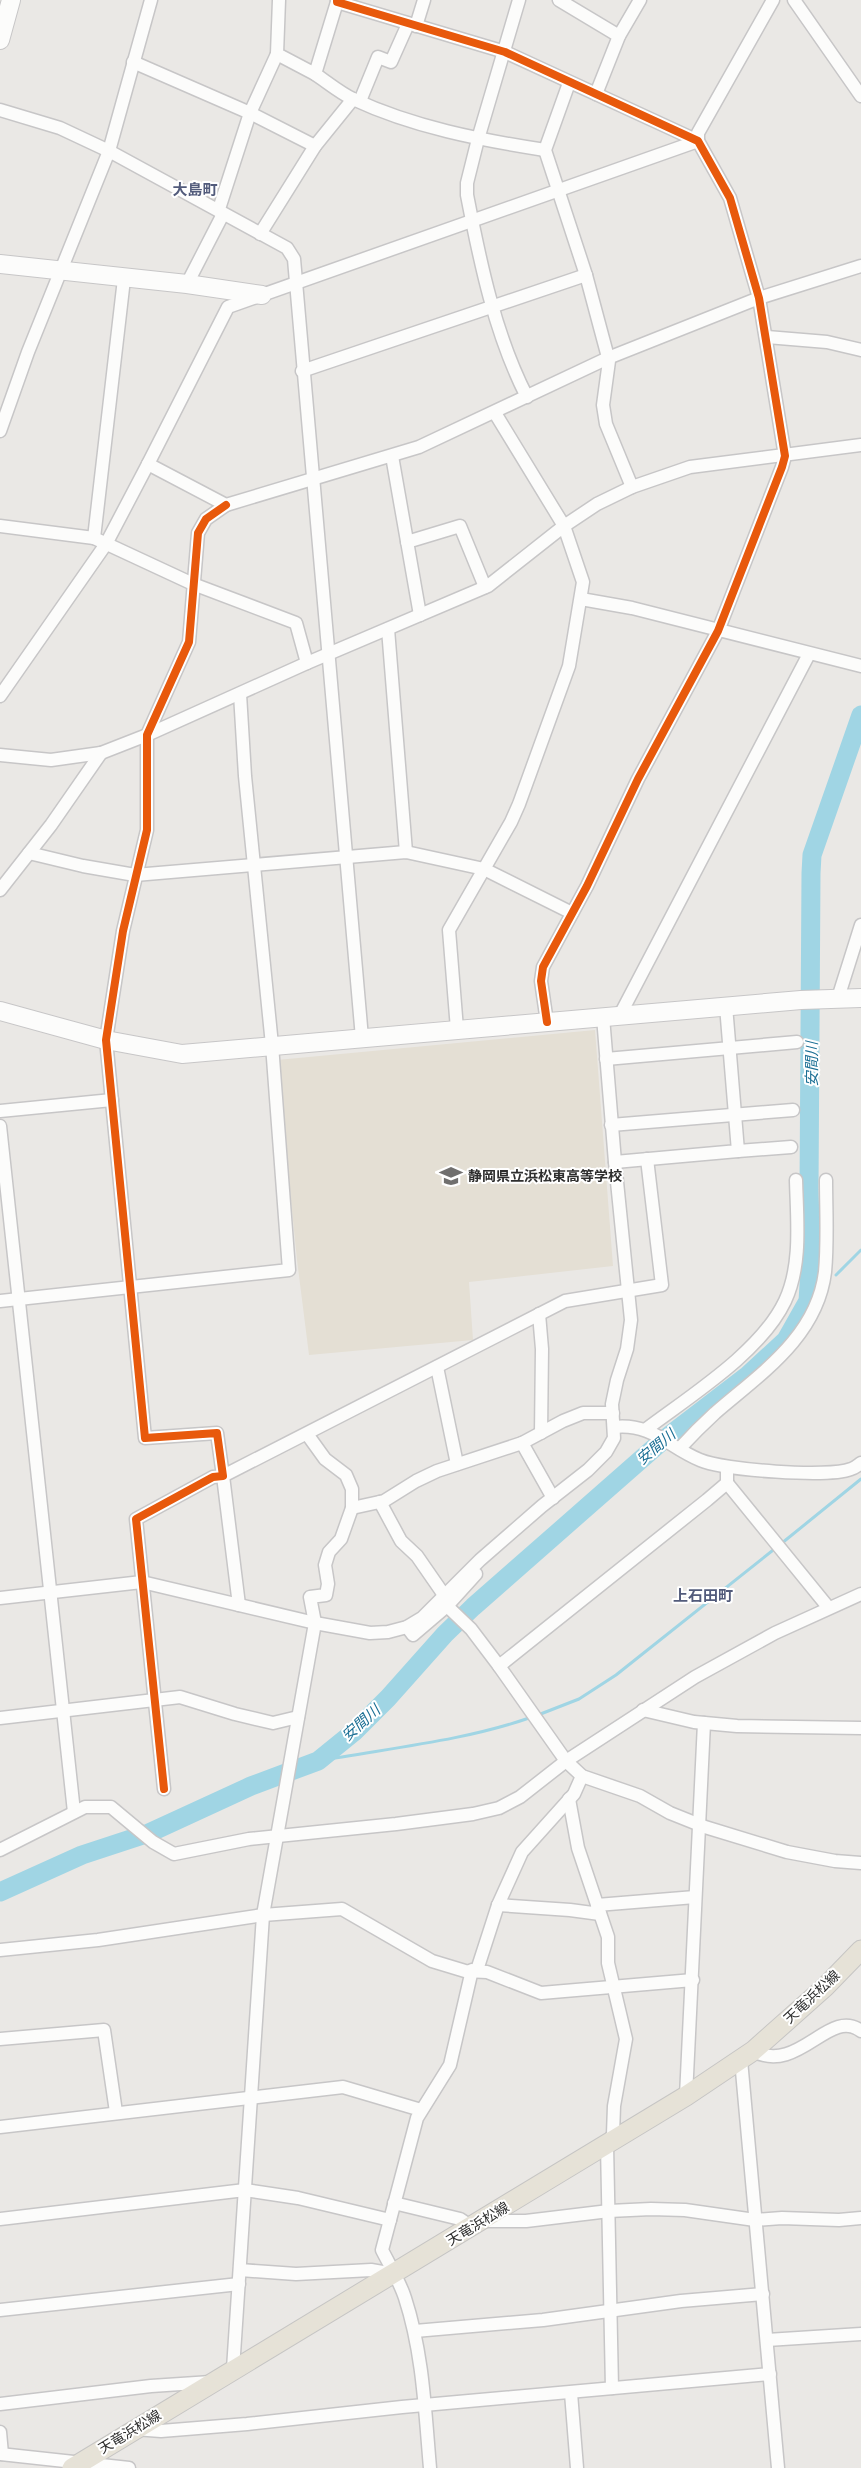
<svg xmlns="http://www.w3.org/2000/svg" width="861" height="2468" viewBox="0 0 861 2468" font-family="'Nunito Sans','Noto Sans JP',sans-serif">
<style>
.education{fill:#e4dfd4}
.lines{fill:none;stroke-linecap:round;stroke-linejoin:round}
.stream{stroke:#a0d5e4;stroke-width:3}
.river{stroke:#a0d5e4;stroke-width:19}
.street-casing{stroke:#c7c6c7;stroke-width:15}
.secondary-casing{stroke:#c7c6c7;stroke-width:20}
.primary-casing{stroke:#c6c5c4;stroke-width:21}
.street{stroke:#fcfcfb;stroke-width:12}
.secondary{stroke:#fcfcfb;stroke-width:18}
.primary{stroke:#e6e2d7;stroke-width:19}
.cycleway-casing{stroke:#fff;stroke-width:11}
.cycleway{stroke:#e8590c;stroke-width:8}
.labels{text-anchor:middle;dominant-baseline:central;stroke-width:4;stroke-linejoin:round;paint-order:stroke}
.poi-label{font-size:14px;font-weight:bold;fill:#2e2e2e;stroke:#fff;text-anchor:start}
.street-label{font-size:14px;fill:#2e2e2e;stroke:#fff}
.neighbourhood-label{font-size:15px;font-weight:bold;fill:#525b7b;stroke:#fff}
.water-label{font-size:15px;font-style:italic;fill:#1b6f94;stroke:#fff}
</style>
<rect width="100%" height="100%" fill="#eae8e5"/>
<!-- education -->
<polygon class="education" points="595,1030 613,1266 469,1282 473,1340 309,1355 297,1260 277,1060"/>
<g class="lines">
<!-- stream -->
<g class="stream">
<polyline points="836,1275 861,1250"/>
<polyline points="782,1543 861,1479"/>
<polyline points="538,1715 579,1699 616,1675 777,1547"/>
<path d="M318,1761C389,1748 464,1741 532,1717"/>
</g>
<!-- river -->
<polyline class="river" points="0,1892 82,1855 149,1833 251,1786 318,1761 355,1731 388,1698 445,1634 473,1607 662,1441 748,1375 786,1340 808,1301 811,1253 809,1190 811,873 812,855 861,715"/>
<defs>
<g id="street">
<polyline points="279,0 277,54 315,74 337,2"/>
<polyline points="337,0 337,2 505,52 698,141 730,198 759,298 785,456 782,467 718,631 638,779 587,886 543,967 541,981 547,1022"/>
<path d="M519,0L478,139L467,183V195C480,262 495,335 527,397"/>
<polyline points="559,0 619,36"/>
<polyline points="794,0 861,96"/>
<polyline points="416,26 424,0"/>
<polyline points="133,62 250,113 315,146"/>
<path d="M315,74C327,82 340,93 353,99C413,127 480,140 545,150"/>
<polyline points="569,83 545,150 586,275 609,361 603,405 606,424 632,487"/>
<polyline points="596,94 619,36 640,0"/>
<polyline points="360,101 378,57 391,62 408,24"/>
<polyline points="0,110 60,128 109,151 287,248 294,259 362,1038"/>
<polyline points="260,234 315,146 353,99"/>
<polyline points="124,279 94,538 193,584 296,623 307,663"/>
<polyline points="187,284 222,216 219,209 250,113 277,54"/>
<polyline points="767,337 827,342 861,350"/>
<polyline points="302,371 586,275"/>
<polyline points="0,431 28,352 109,151 151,0"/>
<polyline points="392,456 420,615"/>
<polyline points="148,464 228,307 698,141 698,133 773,0"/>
<polyline points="0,526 94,538"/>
<polyline points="407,542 460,526 485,587"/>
<polyline points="581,599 632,608 861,666"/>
<polyline points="388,629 406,852"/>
<polyline points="0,696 106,544 148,464 226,505 419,447 608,358 759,298 861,266"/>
<polyline points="0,755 51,760 101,753 147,735 307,663 488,586 564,526 597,504 632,487 690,467 861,445"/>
<polyline points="29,853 83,866 135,875 406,852 484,869 572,913"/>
<polyline points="0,890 51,825 101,753"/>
<polyline points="838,998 861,925"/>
<polyline points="620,1015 809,654"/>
<polyline points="457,1029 449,930 511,822 519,804 569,666 583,582 564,526 495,413"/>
<polyline points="606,1059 797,1042"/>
<polyline points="0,1111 112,1100"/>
<polyline points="611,1125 793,1110"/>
<polyline points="0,1126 74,1812"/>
<polyline points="738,1151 791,1147"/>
<polyline points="615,1162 738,1151 726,1006"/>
<polyline points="0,1301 289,1270 272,1045 245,776 240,694"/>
<polyline points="539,1314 542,1349 541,1433"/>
<polyline points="437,1367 457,1464"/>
<path d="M614,1427C653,1423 668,1447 700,1460C723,1470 829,1478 851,1469C855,1468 858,1465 861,1463"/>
<path d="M645,1430C690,1396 761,1352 785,1301C802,1265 797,1220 796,1180"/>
<polyline points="522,1443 553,1498"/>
<path d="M680,1448C691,1436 703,1424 715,1413C760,1374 817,1337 825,1272C828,1241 826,1210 826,1180"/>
<polyline points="727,1483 828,1607"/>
<polyline points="380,1502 401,1541 417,1556 444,1595"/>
<polyline points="352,1508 384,1501 416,1481 437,1471 522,1443 563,1421 583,1413 613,1413"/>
<polyline points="0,1598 142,1582 315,1623 370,1633 388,1632 407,1627 422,1618 480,1560 542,1506 588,1470 606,1452 614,1438 612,1404 617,1380 627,1349 631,1320 615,1162 603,1017"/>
<polyline points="239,1605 223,1476 565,1301 662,1285 647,1159"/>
<polyline points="447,1606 471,1629 499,1666 566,1761 582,1776 640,1796 670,1813 705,1827 787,1852 835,1861 861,1863"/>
<polyline points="407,1627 413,1635 447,1606 476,1574"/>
<polyline points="499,1666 707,1500 727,1483 727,1467"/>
<polyline points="643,1710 694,1722 737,1726 861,1728"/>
<polyline points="0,1718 180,1697 235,1714 273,1723 298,1717"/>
<polyline points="164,1789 136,1519 213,1477 223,1476 217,1433 145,1438 106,1040 123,931 147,830 147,735 189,642 198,533 206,519 226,505"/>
<polyline points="569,1799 578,1848 608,1937 608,1963 626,2039 614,2106 613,2134 607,2145 612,2388"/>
<polyline points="0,1850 85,1807 111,1807 153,1842 174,1854 249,1839 396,1824 473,1814 499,1808 520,1797 566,1761 695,1677 775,1633 861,1594"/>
<polyline points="498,1905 570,1910 600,1914"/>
<polyline points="597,1905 695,1897"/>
<polyline points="0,1950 98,1940 263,1915 342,1909 432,1961 465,1971 487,1972 541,1993 693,1980"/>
<polyline points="477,1970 498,1905 522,1852 574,1794 582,1776"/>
<polyline points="0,2039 104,2030 116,2112"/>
<path d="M753,2051C799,2075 829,2007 861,2031"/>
<polyline points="741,2060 778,2468"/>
<polyline points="686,2096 704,1723"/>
<polyline points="0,2127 343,2087 421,2110"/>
<polyline points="394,2203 460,2219 472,2227"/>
<polyline points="0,2219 245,2190 298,2198 390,2220"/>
<polyline points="483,2221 526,2221 609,2211 651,2209 685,2210 755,2220 782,2218 839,2220 861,2218"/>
<polyline points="240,2270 296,2274 371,2270 394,2274"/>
<polyline points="0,2310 239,2284"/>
<polyline points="415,2331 543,2320 681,2301 763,2294"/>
<polyline points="767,2340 861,2334"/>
<polyline points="233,2369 263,1915 315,1623 310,1597 326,1595 328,1584 325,1565 329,1552 341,1539 352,1508 352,1489 346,1475 325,1459 307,1434"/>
<polyline points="571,2393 577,2468"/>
<polyline points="0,2404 151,2386 211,2382"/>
<polyline points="135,2429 161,2431 247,2424 402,2407 770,2374"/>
<polyline points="0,2432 2,2454"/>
<polyline points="0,2454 129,2468"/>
<path d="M430,2468C425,2411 423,2353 405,2298C400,2282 390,2266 382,2250L417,2118L450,2065L472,1970"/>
</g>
<g id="secondary">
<polyline points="0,40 11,0"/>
<polyline points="0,264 187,284 262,295"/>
<polyline points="0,1011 106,1040 182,1054 801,1000 861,998"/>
</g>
<polyline id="primary" points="72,2468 686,2096 753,2051 825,1987 861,1950"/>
</defs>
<!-- street casing -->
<use href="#street" class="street-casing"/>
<!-- secondary casing -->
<use href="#secondary" class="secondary-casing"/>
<!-- primary casing -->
<use href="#primary" class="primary-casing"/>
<!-- street -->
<use href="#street" class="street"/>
<!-- secondary -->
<use href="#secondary" class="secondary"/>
<!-- primary -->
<use href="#primary" class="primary"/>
<defs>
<g id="cycleway">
<polyline points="337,0 337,2 505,52 698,141 730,198 759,298 785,456 782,467 718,631 638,779 587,886 543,967 541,981 547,1022"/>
<polyline points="164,1789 136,1519 213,1477 223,1476 217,1433 145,1438 106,1040 123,931 147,830 147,735 189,642 198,533 206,519 226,505"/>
</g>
</defs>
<!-- cycleway casing -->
<use href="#cycleway" class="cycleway-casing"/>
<!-- cycleway -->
<use href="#cycleway" class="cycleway"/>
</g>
<!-- icons -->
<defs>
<symbol id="school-bare" viewBox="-9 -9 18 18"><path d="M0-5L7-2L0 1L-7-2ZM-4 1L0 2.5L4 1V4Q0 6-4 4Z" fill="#706f6e" stroke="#fff" stroke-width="2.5" paint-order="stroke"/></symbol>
</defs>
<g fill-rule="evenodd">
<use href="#school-bare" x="435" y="1160" width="32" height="32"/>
</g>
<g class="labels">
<!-- poi labels -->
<g class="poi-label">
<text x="468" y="1176">静岡県立浜松東高等学校</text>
</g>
<!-- street labels -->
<g class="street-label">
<text transform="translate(812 1997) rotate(-43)">天竜浜松線</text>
<text transform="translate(478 2224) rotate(-31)">天竜浜松線</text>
<text transform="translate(130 2432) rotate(-31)">天竜浜松線</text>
</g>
<!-- neighbourhood labels -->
<g class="neighbourhood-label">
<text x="195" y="190">大島町</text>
<text x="703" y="1596">上石田町</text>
</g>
<!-- water labels -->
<g class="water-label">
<text transform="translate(812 1064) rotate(-90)">安間川</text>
<text transform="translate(656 1447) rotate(-40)">安間川</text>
<text transform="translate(361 1723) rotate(-42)">安間川</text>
</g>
</g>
</svg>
